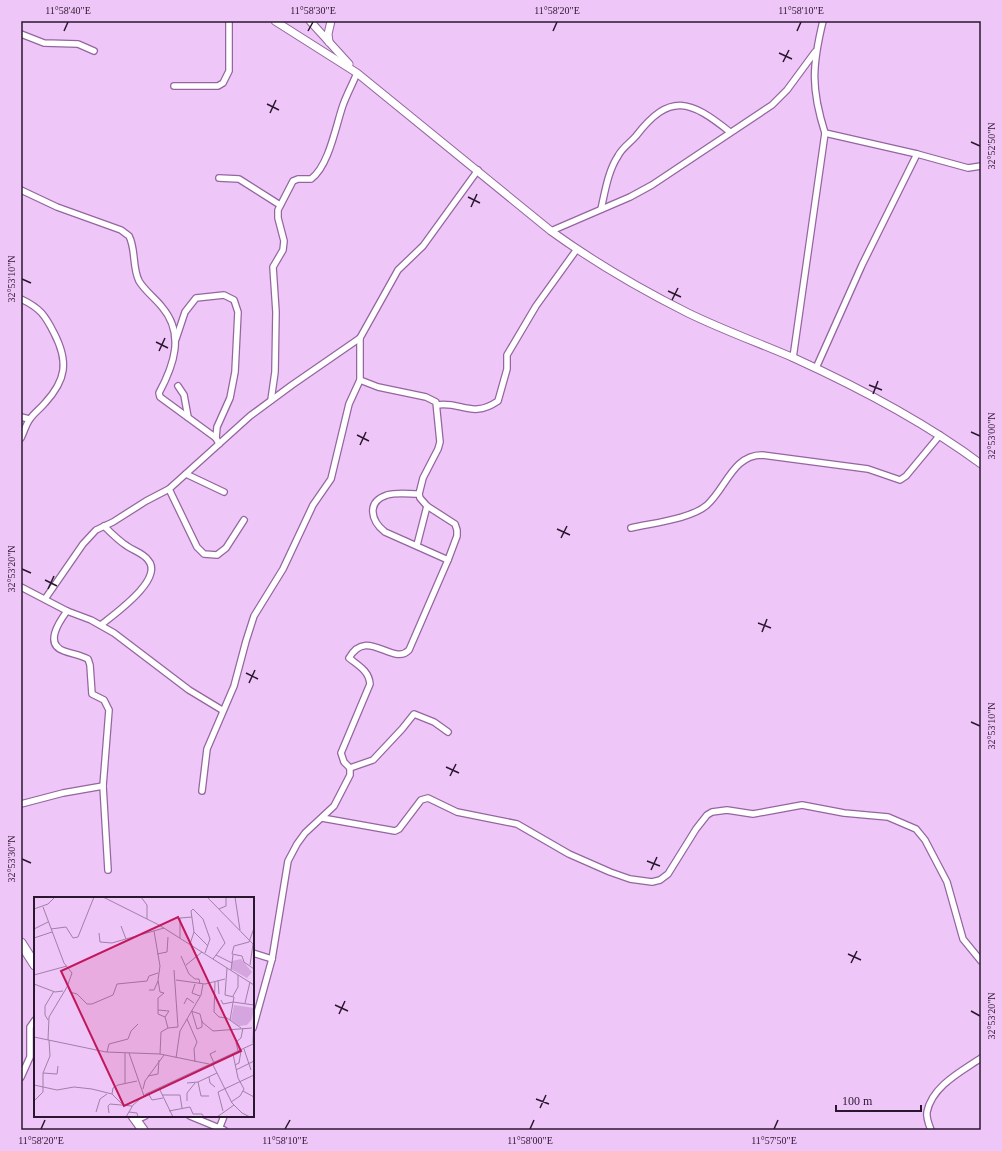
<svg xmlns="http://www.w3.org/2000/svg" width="1002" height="1151" viewBox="0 0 1002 1151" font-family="'Times New Roman',serif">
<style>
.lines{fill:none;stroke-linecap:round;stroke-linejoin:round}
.minor-casing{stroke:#94659f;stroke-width:8}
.tertiary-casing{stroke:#94659f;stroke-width:9}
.primary-casing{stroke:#94659f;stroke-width:11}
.minor{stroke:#fff;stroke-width:5.5}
.tertiary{stroke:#fff;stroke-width:7}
.primary{stroke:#fff;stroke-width:9}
.ticks{fill:none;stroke:#2a172f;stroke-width:1.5}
.inset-road{fill:none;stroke:#a080a8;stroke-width:1}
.view{fill:#c2185b;fill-opacity:0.15;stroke:#c2185b;stroke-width:2}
.inset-edge{fill:none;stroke:#2a172f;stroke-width:2}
.neatline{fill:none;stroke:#2a172f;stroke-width:1.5}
.ticks-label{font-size:10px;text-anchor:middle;fill:#2a172f}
</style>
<rect width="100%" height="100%" fill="#efc6f8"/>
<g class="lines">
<defs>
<g id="minor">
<polyline points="21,34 44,43 78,44 94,51"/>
<polyline points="174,86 218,86 223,83 229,71 229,21"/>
<polyline points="825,133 917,154 968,168 981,166"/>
<polyline points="219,178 239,179 280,205"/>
<path d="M21,190L57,207L121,230L129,236C136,249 132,267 139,281C145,291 155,298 162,307C185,334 174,365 159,393L160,397L216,438L219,444"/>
<path d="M601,209C605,192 608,171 618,156C622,148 630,143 636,136C670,92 690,100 730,132"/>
<polyline points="551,231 630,197 652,185 772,105 787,90 815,52"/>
<path d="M21,299C40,308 45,315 54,333C69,362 66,380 45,403C40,409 34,413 30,419C26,424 24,432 21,438"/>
<polyline points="176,339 185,312 196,298 224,295 234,300 238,312 235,372 230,398 217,427 216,438"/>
<path d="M793,358L825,133C811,89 812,66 823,21"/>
<polyline points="816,368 862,265 917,154"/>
<polyline points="178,386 184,395 188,417"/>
<path d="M271,400L275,372L276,312L273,267L283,250L284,241L278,218V210L293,181L298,179H311C329,166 336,125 343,105C347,94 353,83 357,73"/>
<path d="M437,405C461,401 472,419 498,401L507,369V355L536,306L577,249"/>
<polyline points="21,417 29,419"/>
<polyline points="186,474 224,492"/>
<polyline points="169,489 197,547 204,554 217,555 226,548 244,520"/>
<path d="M419,494C409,494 397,492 387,495C366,502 371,521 385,532L448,560"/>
<path d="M631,528C652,523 691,519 707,505C726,488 733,455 762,455L868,469L900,480L906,476L940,435"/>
<polyline points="417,545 427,506"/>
<polyline points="21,587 67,611 91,620 114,633 189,690 222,710"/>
<polyline points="45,599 83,544 96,530 113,522 146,501 169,489 250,416 292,385 360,338 398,270 423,246 478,170"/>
<path d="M67,611C59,622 44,644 64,651C72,654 80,655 88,659L90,665L92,694L104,700L109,710L103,786L108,870"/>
<path d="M101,625C113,615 165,579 148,560C143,553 134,551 127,546C119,541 111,533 104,526"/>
<polyline points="350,768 373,760 402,729 414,714 434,722 448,732"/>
<polyline points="202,791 207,749 234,686 246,641 254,616 283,569 313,505 331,479 349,404 360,380 360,338"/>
<polyline points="21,804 63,793 103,786"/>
<polyline points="322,818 395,831 399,829 418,804 421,800 428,798 457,812 517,824 569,854 610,872 630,879 652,882 660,880 668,874 696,829 707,815 712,812 727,810 753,814 802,805 844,813 888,817 916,829 925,840 947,882 963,939 981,961"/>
<polyline points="253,953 272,959"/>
<path d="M253,1028L272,959L288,861L297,844L305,833L334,806L350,775V768L344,762L341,753L370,684C369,671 359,666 349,658C367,626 393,667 409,650L448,560L457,536V530L455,524L427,506L420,498L419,494L423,478L438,449L440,442L436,402L426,397L378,387L360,380"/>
<polyline points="21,1077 30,1057 30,1027 35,1020"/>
<polyline points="190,1116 224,1130"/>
<polyline points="136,1120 145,1116"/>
<polyline points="219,1129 224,1116"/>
<path d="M931,1130C929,1125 926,1117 927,1112C932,1086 962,1071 981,1058"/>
</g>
<g id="tertiary">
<path d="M275,21L357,73L551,231C594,262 640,289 688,313C723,330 759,343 794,358C860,388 923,421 981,464"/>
<polyline points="310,21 349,64"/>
<polyline points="329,42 328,34 331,21"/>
</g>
<g id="primary">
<polyline points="21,943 35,965"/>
<polyline points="133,1116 143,1130"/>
</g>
</defs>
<!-- minor casing -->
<use href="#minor" class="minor-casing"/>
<!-- tertiary casing -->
<use href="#tertiary" class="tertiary-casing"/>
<!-- primary casing -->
<use href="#primary" class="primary-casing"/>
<!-- minor -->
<use href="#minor" class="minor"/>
<!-- tertiary -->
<use href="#tertiary" class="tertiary"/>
<!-- primary -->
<use href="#primary" class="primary"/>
</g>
<!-- ticks -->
<path class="ticks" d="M64,31L68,22M308,31L313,22M553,31L557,22M797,31L801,22M779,53L792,59M783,62L789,50M267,104L279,110M270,113L276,100M971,142L980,146M468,197L480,203M471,207L477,194M22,279L31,283M668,291L681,297M672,300L678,288M156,342L168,348M159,351L165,338M869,385L882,390M873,394L878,381M971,432L980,436M357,435L369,441M360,445L366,432M557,529L570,535M561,538L567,526M22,569L31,573M45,580L57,586M48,589L54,576M758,623L771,628M762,632L767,619M246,673L258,679M249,683L255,670M971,722L980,726M446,767L459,773M450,776L456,764M22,859L31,863M647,861L660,866M651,870L657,857M848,954L861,960M851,963L857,951M335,1005L348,1011M971,1011L980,1016M339,1014L345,1001M536,1099L549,1104M540,1108L546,1095M41,1129L45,1120M285,1129L290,1120M530,1129L534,1120M774,1129L778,1120"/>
<!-- overview -->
<g transform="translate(34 897)">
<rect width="220" height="220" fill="#efc6f8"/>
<path d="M207,62L218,75L213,81L197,72L198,64ZM200,108L220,111L218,122L213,128L205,129L197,123Z" fill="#d4a5df"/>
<path class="inset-road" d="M69,0L125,28L220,88M107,0L113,8V22M173,0L220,48M201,0L206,33M9,10L30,66L38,76L33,90L15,120L14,143M0,12L14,7L21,0M185,12L192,9V0M87,29L92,42M220,31L215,45L200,49L198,57L208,59L210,65L220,72M0,32L14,25M17,32L32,30L39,41L44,40L60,0M120,34L126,69L124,83L126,95L130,96L124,101V117L131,120L134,131L144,130M160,35L174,49M65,36L66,45L78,46L130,31M0,41L18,35M146,41V21L158,20M156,47L160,35L157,14L159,12L169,22L176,42L171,56M123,57L133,55L134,40M182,58L198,66M147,59L155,77L161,82H165L166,87M179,62L191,46L183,30M152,68L168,55M216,68L219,47M193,71L191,98L200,100L196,123M140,73L144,130M197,73L199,58M0,78L33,69M142,83L171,87L191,82M184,83L185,97M181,85L180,115L185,120L193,121L207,131M0,87L21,95L29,94M161,87L158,96L166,99M34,89L36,95L43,97L53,107H58L79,98L83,87L113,84L115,79L124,76M115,93H120L124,84M199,99L204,90V78M187,103L189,107L199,105L220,108M211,106L216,85M150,107L153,101L160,106M124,113L135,114L131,120M157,114L166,117L168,125L179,134L218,131M158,115L163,132L168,130V124M153,122L163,145L160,152L161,165M14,123L11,118V109L20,94M0,140L72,155L126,157L175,167M219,146L220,117M210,152L217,173M204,154L202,145L207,141L209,131M73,155L75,147L94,142L97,134L104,127M95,156L110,199M126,157L127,135L134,131M142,161L146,134L167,98L169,87M178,166L198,206L208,216L216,220M180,166L176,157L182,154M201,168L205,166L207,154M202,173L220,164M9,176L23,177L24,169M114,179L124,177L125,163M175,180L176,186L181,190M164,185L167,199H175M91,186V156M153,186L164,185L183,176M0,188L23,193L40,190L58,192L78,197L89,208M125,191L139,220M109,192L111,184L130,158M209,194L220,200M114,196L118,203L129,201M78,197L79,191L84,188L103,184M128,198H146L148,211M0,204L9,195V176L16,159L15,143M153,204V196L161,186M197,205L206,199L210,192L204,181L199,157M135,214L156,210L159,217H168L170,220M189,214L184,195L220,178M62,215L66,202L73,197M95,215L103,216L104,220M75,216L74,209L76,207L98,209M92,220L99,208L112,197L219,147M183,220L200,208"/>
<path class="view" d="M144,20L207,154L90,209L27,74Z"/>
<rect width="220" height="220" class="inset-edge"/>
</g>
<!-- border -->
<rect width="1002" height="1151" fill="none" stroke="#efc6f8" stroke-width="44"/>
<!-- scale -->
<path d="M836 1105v6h85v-6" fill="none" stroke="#2a172f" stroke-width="2"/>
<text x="842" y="1105" font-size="12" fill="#2a172f" stroke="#efc6f8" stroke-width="3" paint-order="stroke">100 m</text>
<rect x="22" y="22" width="958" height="1107" class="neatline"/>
<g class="ticks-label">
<text x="68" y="14">11°58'40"E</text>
<text x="313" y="14">11°58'30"E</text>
<text x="557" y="14">11°58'20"E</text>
<text x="801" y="14">11°58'10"E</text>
<text transform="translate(991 146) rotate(-90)" y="4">32°52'50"N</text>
<text transform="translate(11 279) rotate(-90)" y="4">32°53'10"N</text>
<text transform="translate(991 436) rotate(-90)" y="4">32°53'00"N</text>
<text transform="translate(11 569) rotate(-90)" y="4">32°53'20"N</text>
<text transform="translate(991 726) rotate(-90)" y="4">32°53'10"N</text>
<text transform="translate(11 859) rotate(-90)" y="4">32°53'30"N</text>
<text transform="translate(991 1016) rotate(-90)" y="4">32°53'20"N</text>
<text x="41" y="1144">11°58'20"E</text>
<text x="285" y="1144">11°58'10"E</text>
<text x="530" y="1144">11°58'00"E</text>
<text x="774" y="1144">11°57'50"E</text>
</g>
</svg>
